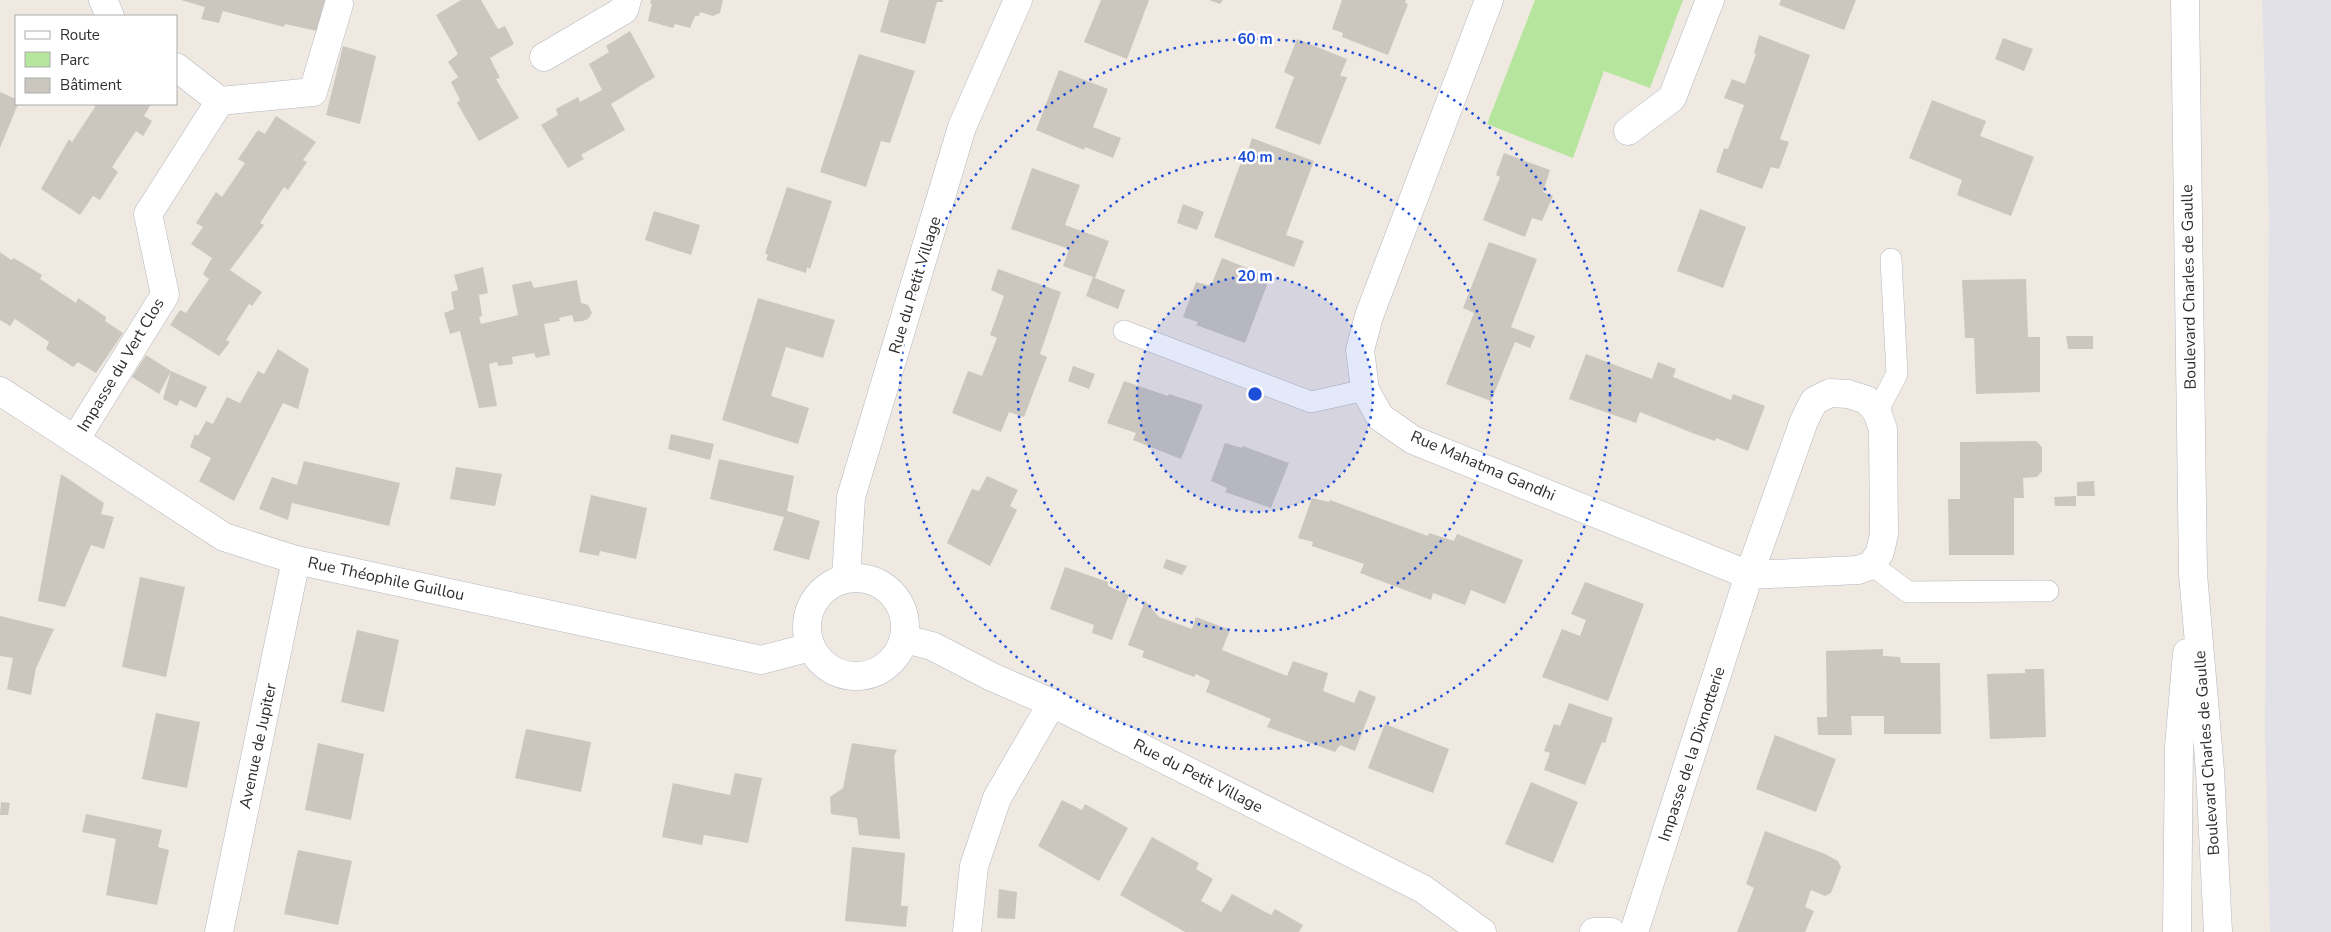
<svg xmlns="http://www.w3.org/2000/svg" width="2331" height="932" viewBox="0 0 2331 932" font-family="'Nunito Sans',sans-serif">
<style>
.industrial{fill:#e3e1e8}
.green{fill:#b6e59e}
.building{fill:#cbc7bf}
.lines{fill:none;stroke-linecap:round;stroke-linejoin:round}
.service-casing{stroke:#b4b7c1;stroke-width:22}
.minor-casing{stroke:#b4b7c1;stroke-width:29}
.tertiary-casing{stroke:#b4b7c1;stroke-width:29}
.service{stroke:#fff;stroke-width:21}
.minor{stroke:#fff;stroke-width:28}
.tertiary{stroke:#fff;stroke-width:28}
.ring{fill:none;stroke:#1d4ed8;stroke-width:2.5;stroke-dasharray:2.5 5}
.labels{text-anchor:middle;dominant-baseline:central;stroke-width:5;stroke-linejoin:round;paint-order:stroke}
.street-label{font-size:16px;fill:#2e2e2e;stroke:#fff}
.centre{fill:#1d4ed8;stroke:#fff;stroke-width:2.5}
.ring-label{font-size:15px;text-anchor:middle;font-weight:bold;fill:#1d4ed8;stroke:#fff;stroke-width:5;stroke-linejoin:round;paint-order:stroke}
</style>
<rect width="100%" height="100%" fill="#efe9e1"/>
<!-- industrial -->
<polygon class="industrial" points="2262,0 2331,0 2331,932 2270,932 2265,731 2269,217"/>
<!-- green -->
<polygon class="green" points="1535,0 1683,0 1650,88 1604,71 1573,158 1487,124"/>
<!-- building -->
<g class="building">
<polygon points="181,0 325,0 317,31 285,24 284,27 223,11 219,23 201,19 205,7"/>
<polygon points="461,0 481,0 498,29 505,26 514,44 490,58 500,78 496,79 519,118 479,141 457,103 460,100 451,82 458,77 448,62 458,54 436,15"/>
<polygon points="651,0 723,0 720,13 713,16 700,12 699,16 695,16 690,28 675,24 673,28 648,21 652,4 650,3"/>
<polygon points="889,0 943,0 943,2 937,2 925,44 880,32"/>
<polygon points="1101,0 1149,0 1127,59 1084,42"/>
<polygon points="1209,0 1223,0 1220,4"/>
<polygon points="1342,0 1406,0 1405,3 1408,4 1388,55 1342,37 1343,33 1332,29"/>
<polygon points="1781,0 1856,0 1844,30 1779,5"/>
<polygon points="630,31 655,77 611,104 625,130 581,155 584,159 568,168 541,125 558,115 556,109 578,97 580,102 602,90 589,64 609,52 606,46"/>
<polygon points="1759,35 1810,55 1780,139 1789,142 1779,169 1771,167 1762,189 1716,172 1724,148 1728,149 1744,105 1724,98 1732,79 1745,84 1756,54 1754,53"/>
<polygon points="2003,38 2033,49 2024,71 1995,59"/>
<polygon points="1297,39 1347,59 1340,76 1347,77 1320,145 1275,128 1294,77 1284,72"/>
<polygon points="343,46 376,56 360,124 326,115"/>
<polygon points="859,54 915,71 890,143 881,141 866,187 820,172"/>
<polygon points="1059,70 1108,89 1093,127 1121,138 1113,158 1085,147 1084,150 1036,130"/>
<polygon points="0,92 16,99 16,104 18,104 0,148"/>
<polygon points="1932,100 1986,121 1980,136 2034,157 2011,216 1957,195 1962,180 1909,158"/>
<polygon points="93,104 151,104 144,116 152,121 143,136 136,131 112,167 118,172 100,200 93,196 80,215 41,189 69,139 72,142 95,107"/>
<polygon points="276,116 316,142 303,160 307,162 288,190 284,187 260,223 264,225 230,270 262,292 252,306 249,304 226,340 230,342 219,356 170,325 180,310 186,313 209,279 203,274 212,258 191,244 203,227 196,223 216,192 222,197 245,163 238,159 258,130 265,134"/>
<polygon points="1252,138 1314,161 1286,235 1304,241 1294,267 1214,237 1242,159 1246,156"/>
<polygon points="1504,153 1550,170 1543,192 1553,196 1542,221 1532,218 1525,237 1483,220 1500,177 1496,175"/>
<polygon points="1032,168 1080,185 1065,225 1109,241 1095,278 1125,290 1118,309 1086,296 1093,277 1063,266 1069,249 1011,229"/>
<polygon points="787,187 832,201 810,269 807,267 806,273 766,260 768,255 765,253"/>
<polygon points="1183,204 1204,212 1197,230 1177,223"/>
<polygon points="1700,209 1746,227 1723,288 1677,271"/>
<polygon points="654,211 700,225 691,255 645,240"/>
<polygon points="1489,242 1537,259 1511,327 1535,336 1530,348 1515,342 1491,401 1446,384 1474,313 1463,308"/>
<polygon points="0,252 11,260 14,258 42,275 40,279 76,303 78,298 106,317 105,321 123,333 96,373 78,362 73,367 46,349 49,342 15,319 10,326 0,320"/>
<polygon points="1222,258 1270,277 1245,343 1196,325 1198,322 1183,317 1196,282 1211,286"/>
<polygon points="483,267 488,293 479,295 482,316 479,317 481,324 518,315 512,285 531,281 534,288 577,280 581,303 588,305 592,313 588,319 583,321 574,322 572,315 559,318 560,321 544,324 550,355 536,358 534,353 512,357 513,364 498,366 497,362 489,364 497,406 479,408 460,331 450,334 444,313 454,309 451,292 458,290 454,275"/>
<polygon points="998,269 1061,292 1040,354 1047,357 1024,417 1009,412 1001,432 952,413 968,371 982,376 997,338 990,335 1004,296 991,290"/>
<polygon points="2026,279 2028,337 2040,337 2040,392 1976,394 1974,338 1965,338 1962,280"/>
<polygon points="758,298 835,320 823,358 786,347 771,396 809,408 798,444 722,420"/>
<polygon points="2066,336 2093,336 2093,349 2068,349"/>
<polygon points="278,349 309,369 298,409 283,403 234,501 199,481 211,458 190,447 195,434 198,436 206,421 213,424 227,397 240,403 258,371 264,374"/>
<polygon points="1586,354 1652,379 1658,362 1676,369 1673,377 1731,400 1733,394 1765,406 1748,451 1716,438 1715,441 1695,434 1640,412 1636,423 1569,399"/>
<polygon points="146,355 171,371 207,387 196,408 180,400 177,406 163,399 171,371 159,394 132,377"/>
<polygon points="1073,366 1095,374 1089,389 1068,381"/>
<polygon points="1124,381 1168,396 1169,394 1203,405 1181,459 1133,440 1136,433 1107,423"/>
<polygon points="671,434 714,444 710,460 668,449"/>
<polygon points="2036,441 2042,447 2042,471 2037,477 2023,478 2024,498 2014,498 2014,555 1949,555 1948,499 1960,499 1960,442"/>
<polygon points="1225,443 1242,448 1243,446 1289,463 1271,508 1225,492 1227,488 1211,481"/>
<polygon points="719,459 794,476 787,511 820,521 809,560 773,550 784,517 710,499"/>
<polygon points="304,461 400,483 389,526 292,503 288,520 259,509 272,477 297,485"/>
<polygon points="456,467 502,474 495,506 450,499"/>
<polygon points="61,474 104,503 101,514 114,517 104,549 91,545 65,607 38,601"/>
<polygon points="987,476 1018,490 1010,506 1017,510 990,566 947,543 972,489 979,491"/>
<polygon points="2094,481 2095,496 2077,496 2077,482"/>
<polygon points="591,495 647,508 636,559 600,551 599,556 579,552"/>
<polygon points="2076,496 2076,506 2055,506 2054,497"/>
<polygon points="1312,498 1329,502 1330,500 1428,536 1429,533 1454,541 1457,534 1523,560 1505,604 1471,590 1465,605 1433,593 1431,600 1360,573 1364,564 1312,546 1313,542 1298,538"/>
<polygon points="1166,559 1187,566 1182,575 1163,568"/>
<polygon points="1065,567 1108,582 1108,586 1129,595 1112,640 1092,633 1094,625 1050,609"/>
<polygon points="140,577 185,587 166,677 122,667"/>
<polygon points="1585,582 1644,604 1608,701 1542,677 1562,629 1580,636 1586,620 1571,614"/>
<polygon points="1145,601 1159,617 1192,629 1196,617 1230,630 1222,650 1287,676 1293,661 1328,673 1323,691 1354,703 1359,690 1376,697 1355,751 1340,745 1335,752 1267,727 1271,719 1206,692 1210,681 1196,674 1194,677 1142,657 1144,651 1128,645"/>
<polygon points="0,616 54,629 36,668 31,695 7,689 13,658 0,656"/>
<polygon points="357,630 399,640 384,712 341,702"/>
<polygon points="1883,649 1883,656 1900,657 1901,663 1940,663 1941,734 1884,734 1884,716 1851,716 1852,735 1818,735 1817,717 1827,717 1826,651"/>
<polygon points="2025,669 2044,669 2046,737 1990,739 1987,674 2025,673"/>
<polygon points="1569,703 1613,718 1605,743 1602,742 1585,785 1544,770 1550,753 1544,751 1554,724 1560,726"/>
<polygon points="156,713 200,722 187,788 142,779"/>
<polygon points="1385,724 1449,749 1433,793 1368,768"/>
<polygon points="526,729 591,742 581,792 515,778"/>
<polygon points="1775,735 1836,759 1816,812 1756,789"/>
<polygon points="318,743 364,754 351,820 305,810"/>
<polygon points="852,743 897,750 894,756 900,839 859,835 857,818 831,814 830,797 843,788"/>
<polygon points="735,773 762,778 748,843 704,835 702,845 662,837 673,783 730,795"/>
<polygon points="1531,782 1578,802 1553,863 1505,844"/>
<polygon points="1062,800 1082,810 1085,804 1128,828 1099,881 1038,846"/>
<polygon points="1,802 10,803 8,815 0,815"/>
<polygon points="86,814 162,830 158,847 169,850 157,905 106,895 116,839 82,832"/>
<polygon points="1765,831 1825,854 1838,861 1841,867 1831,893 1825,896 1811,890 1805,907 1814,911 1805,932 1737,932 1754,888 1746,884"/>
<polygon points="1152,837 1199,863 1196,869 1213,879 1201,901 1221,912 1232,894 1271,915 1275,909 1303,925 1299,932 1185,932 1120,895"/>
<polygon points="852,847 905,853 901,906 908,906 906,927 845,921"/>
<polygon points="298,850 352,861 338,925 284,914"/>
<polygon points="999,889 1017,892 1015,919 997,918"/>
</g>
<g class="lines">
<defs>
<g id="service">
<polyline points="1124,331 1311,402 1365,390"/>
<polyline points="1877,412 1897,374 1891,259"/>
<polyline points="1872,565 1908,592 2048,591"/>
</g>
<g id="minor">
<polyline points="103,0 110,16"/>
<polyline points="1489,0 1369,316 1360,350 1365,390 1380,417 1413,440 1749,575 1858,570 1872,565 1880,552 1884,534 1883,429 1877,412 1867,400 1848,394 1830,393 1814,401 1804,421 1749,575 1634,932"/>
<polyline points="544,57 624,10 627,0"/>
<polyline points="176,67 220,101 313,92 339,4"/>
<polyline points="1628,131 1672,98 1710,0"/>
<polyline points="0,391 224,537 296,560 761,660 811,647"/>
<polyline points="75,440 165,295 148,214 220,101"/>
<circle cx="856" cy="627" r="49"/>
<polyline points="846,578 851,497 962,127 1018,0"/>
<polyline points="905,639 932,646 992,677 1052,703 1423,889 1482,932"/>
<polyline points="219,932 296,560"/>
<polyline points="967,932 974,866 997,798 1052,703"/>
<polyline points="1594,932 1611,932"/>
</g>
<g id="tertiary">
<polyline points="2185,0 2193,574 2210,771 2218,932"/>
<polyline points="2177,932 2179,747 2187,653"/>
</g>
</defs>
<!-- service casing -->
<use href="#service" class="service-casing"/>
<!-- minor casing -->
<use href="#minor" class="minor-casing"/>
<!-- tertiary casing -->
<use href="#tertiary" class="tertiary-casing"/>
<!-- service -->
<use href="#service" class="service"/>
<!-- minor -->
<use href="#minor" class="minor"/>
<!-- tertiary -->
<use href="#tertiary" class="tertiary"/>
</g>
<!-- distance rings -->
<circle cx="1255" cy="394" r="118" fill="#1d4ed8" fill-opacity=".12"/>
<g class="ring">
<circle cx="1255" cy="394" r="118"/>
<circle cx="1255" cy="394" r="237"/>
<circle cx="1255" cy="394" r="355"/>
</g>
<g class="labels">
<!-- street labels -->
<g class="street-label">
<text transform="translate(915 285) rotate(-73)">Rue du Petit Village</text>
<text transform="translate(2189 287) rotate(-91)">Boulevard Charles de Gaulle</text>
<text transform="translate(121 365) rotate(-59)">Impasse du Vert Clos</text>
<text transform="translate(1483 466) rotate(23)">Rue Mahatma Gandhi</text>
<text transform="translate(386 579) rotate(12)">Rue Théophile Guillou</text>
<text transform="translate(258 746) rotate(-78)">Avenue de Jupiter</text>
<text transform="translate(2207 753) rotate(-94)">Boulevard Charles de Gaulle</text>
<text transform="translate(1692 754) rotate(-72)">Impasse de la Dixnotterie</text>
<text transform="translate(1198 776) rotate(27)">Rue du Petit Village</text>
</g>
</g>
<circle cx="1255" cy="394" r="8" class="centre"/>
<g class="ring-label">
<text x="1255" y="44">60 m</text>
<text x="1255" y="162">40 m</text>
<text x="1255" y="281">20 m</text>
</g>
<!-- legend -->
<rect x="15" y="15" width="162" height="90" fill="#ffffff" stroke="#ababab"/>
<rect x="25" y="31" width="25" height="8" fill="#ffffff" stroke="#ababab"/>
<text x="60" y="40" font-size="15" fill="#2e2e2e">Route</text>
<rect x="25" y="52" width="25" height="15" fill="#b6e59e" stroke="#ababab"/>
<text x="60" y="65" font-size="15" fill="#2e2e2e">Parc</text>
<rect x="25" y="78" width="25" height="15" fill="#cbc7bf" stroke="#ababab"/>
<text x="60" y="90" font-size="15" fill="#2e2e2e">Bâtiment</text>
</svg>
